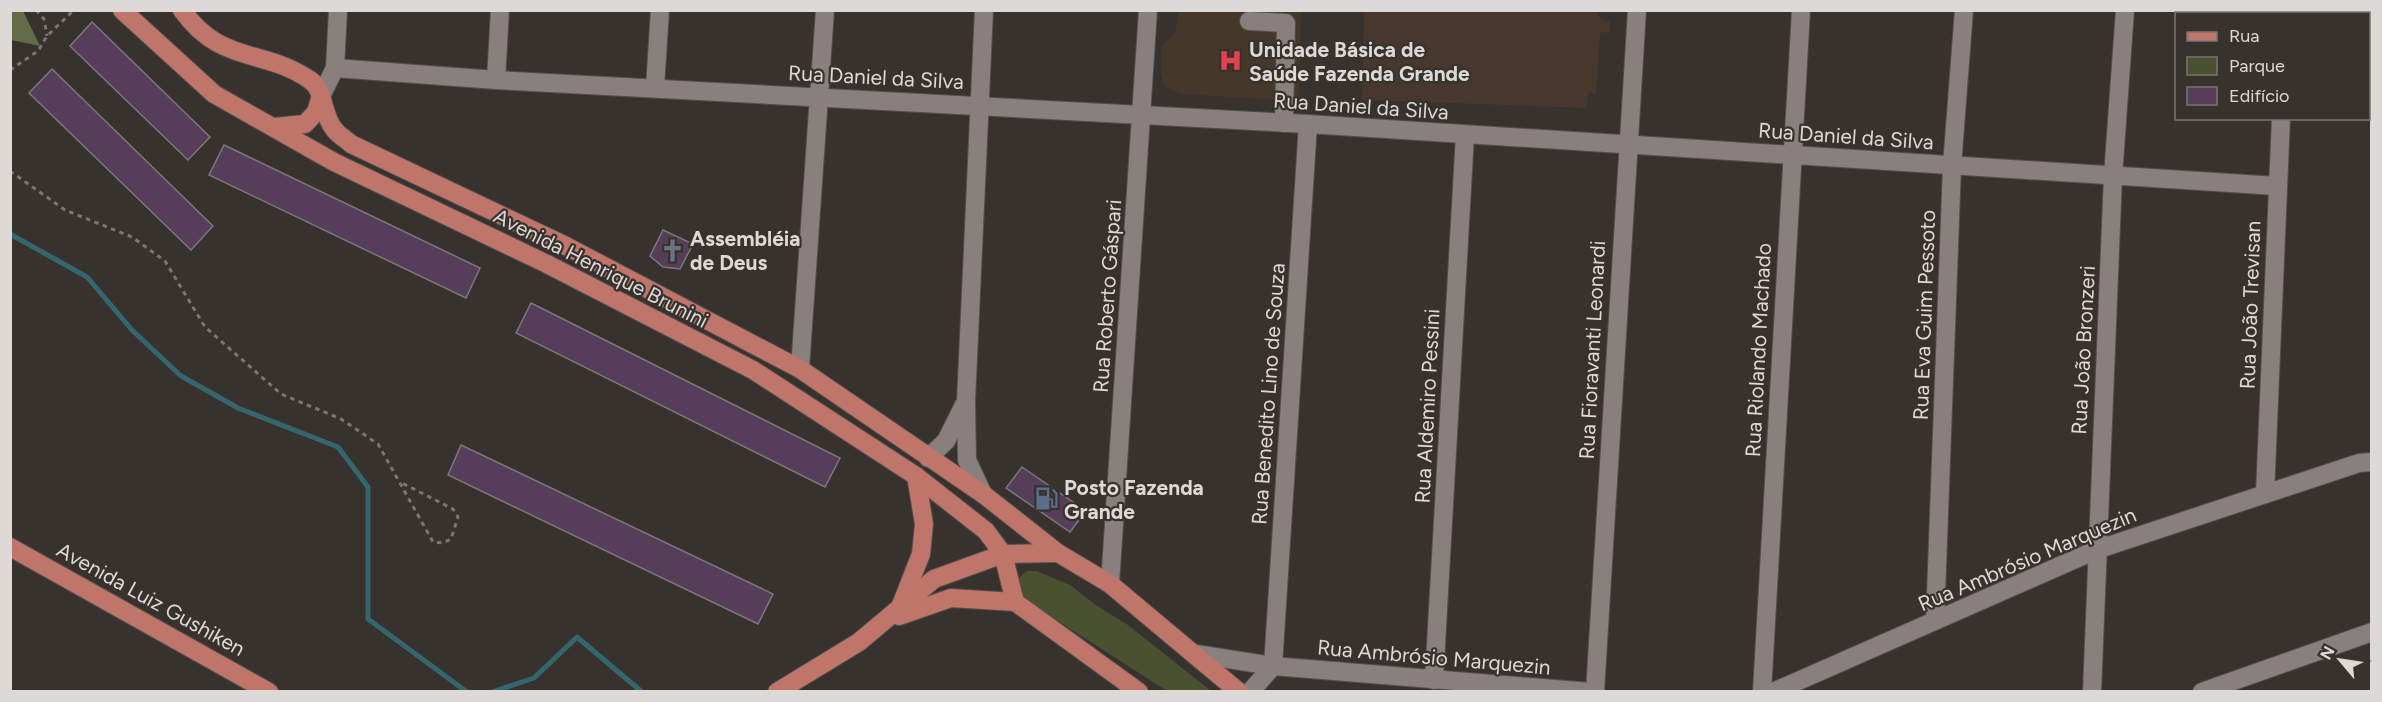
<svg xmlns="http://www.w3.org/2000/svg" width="2382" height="702" viewBox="0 0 2382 702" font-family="Figtree,sans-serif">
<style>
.education{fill:#47372c}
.medical{fill:#45382a}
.green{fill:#495130}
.forest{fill:#636c47}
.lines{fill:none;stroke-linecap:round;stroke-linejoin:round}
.stream{stroke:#34676d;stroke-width:5}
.building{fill:#563e5a;stroke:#7c777c;stroke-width:1.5}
.minor-casing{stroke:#544f4d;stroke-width:20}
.major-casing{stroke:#544f4d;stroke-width:20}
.path{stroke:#7b7673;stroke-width:3;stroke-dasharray:4.5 4.5;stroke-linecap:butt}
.minor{stroke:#88807e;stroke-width:18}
.major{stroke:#bf756a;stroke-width:18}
.labels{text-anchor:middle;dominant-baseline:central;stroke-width:4.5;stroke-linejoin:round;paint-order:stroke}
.poi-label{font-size:21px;font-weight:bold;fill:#ddd9d7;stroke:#38322f;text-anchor:start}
.street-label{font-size:21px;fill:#ddd9d7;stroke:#38322f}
</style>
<rect width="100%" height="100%" fill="#38322f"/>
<!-- education -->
<polygon class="education" points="1597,10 1600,18 1610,22 1610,32 1600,33 1596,94 1589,92 1586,108 1362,100 1364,11"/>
<!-- medical -->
<polygon class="medical" points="1178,11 1301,11 1299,101 1180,94 1165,87 1161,75 1161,47 1176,31"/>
<!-- green -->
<polygon class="green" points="1027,571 1037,571 1070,585 1097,606 1128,625 1211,691 1167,691 1027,601 1017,586 1020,577"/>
<!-- forest -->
<polygon class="forest" points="11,10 23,11 40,46 11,40"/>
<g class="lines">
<!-- stream -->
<g class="stream">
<polyline points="10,234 87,277 132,330 181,376 238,408 338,447 368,487 368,619 467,692"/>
<polyline points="492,692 534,678 577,637 642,692"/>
</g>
</g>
<!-- building -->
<g class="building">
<polygon points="92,22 210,137 188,160 70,46"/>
<polygon points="52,69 213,226 191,250 29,93"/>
<polygon points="224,145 480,268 466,298 209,175"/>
<polygon points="663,230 693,244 680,269 663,267 650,256"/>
<polygon points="531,303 840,458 825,487 516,333"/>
<polygon points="461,445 773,594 758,624 448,475"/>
<polygon points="1022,467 1086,511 1070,532 1006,488"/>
</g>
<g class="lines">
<defs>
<g id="minor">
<polyline points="2286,14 2287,10"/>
<polyline points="1249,21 1286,23 1284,123"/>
<polyline points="335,68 496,80 1308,124 2277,186"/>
<polyline points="496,80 500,10"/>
<polyline points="655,87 660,10"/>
<polyline points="321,96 335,68 338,10"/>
<polyline points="800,369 825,10"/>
<polyline points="928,458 946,441 964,405"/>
<polyline points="983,494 967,460 966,401 984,10"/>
<polyline points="2265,494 2281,118"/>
<polyline points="1110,584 1148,10"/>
<polyline points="1935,621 1952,166 1964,10"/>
<polyline points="1196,654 1273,666 1591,692"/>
<polyline points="1273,666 1308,124"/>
<polyline points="1434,680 1465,135"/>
<polyline points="1250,692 1273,666"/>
<polyline points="1595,692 1637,10"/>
<polyline points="1762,692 1801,10"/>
<polyline points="1773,692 2096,550 2359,463 2372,462"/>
<polyline points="2092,692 2113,176 2125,10"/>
<polyline points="2202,692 2372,632"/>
</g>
<g id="major">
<polyline points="122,10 214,94 334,162 547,264 753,370 916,476 986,531 1003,554 1015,602"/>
<path d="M182,10C221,65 264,48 310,80C325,90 322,115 334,129C338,135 346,139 351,144L564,245L800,369L983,494L1058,553L1110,584L1239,692"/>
<polyline points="274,127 305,124 316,112 321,96"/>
<polyline points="10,547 269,692"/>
<polyline points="1015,602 1139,692"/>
<polyline points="901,605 921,554 924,524 916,476"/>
<polyline points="899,616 951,598 1015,602"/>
<polyline points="777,692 859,642 934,579 1003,554 1058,553"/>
</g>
</defs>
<!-- minor casing -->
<use href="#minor" class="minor-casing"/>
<!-- major casing -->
<use href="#major" class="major-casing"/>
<!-- path -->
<g class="path">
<polyline points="36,10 44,19 47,36"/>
<polyline points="10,70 38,51 47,36 74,10"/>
<polyline points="10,171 65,210 132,237 165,261 205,327 281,394 341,419 378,444 433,542 443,543 451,539 458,517 453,509 402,483"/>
</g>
<!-- minor -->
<use href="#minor" class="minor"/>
<!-- major -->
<use href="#major" class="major"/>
</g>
<!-- icons -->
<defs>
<symbol id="hospital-bare" viewBox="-9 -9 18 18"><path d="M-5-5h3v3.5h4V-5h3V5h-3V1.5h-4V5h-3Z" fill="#e0444e" stroke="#38322f" stroke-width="2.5" paint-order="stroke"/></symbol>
<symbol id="church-bare" viewBox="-9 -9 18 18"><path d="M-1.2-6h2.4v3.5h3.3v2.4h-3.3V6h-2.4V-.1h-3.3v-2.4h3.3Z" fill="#6b7280" stroke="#38322f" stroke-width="2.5" paint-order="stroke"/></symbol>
<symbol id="fuel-bare" viewBox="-9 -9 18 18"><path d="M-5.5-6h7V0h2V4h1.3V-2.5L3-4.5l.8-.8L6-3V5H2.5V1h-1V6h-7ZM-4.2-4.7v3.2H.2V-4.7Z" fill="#5c6f8a" stroke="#38322f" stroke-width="2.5" paint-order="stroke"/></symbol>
</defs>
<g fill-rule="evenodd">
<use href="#hospital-bare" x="1214" y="44" width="33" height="33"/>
<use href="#church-bare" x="656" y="234" width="33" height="33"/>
<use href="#fuel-bare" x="1030" y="482" width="33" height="33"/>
</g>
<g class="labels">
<!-- poi labels -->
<g class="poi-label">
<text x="1249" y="49">Unidade Básica de<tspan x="1249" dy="24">Saúde Fazenda Grande</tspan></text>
<text x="690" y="238">Assembléia<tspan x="690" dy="24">de Deus</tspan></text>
<text x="1064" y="487">Posto Fazenda<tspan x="1064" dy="24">Grande</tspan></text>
</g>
<!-- street labels -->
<g class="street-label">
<text transform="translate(876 77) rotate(3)">Rua Daniel da Silva</text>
<text transform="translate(1361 106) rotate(4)">Rua Daniel da Silva</text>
<text transform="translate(1846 136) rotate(4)">Rua Daniel da Silva</text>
<text transform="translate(601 268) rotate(27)">Avenida Henrique Brunini</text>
<text transform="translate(1107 296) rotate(-86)">Rua Roberto Gáspari</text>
<text transform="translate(2250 305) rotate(-88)">Rua João Trevisan</text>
<text transform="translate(1924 315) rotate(-88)">Rua Eva Guim Pessoto</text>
<text transform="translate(1592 350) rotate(-87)">Rua Fioravanti Leonardi</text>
<text transform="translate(1758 350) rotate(-87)">Rua Riolando Machado</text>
<text transform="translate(2083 350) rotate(-87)">Rua João Bronzeri</text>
<text transform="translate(1268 394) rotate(-86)">Rua Benedito Lino de Souza</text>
<text transform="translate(1427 406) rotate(-87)">Rua Aldemiro Pessini</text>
<text transform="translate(2027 559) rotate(-23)">Rua Ambrósio Marquezin</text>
<text transform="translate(151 599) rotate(29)">Avenida Luiz Gushiken</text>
<text transform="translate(1434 657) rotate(5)">Rua Ambrósio Marquezin</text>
</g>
</g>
<!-- border -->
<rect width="2382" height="702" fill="none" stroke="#ddd9d7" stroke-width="24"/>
<!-- legend -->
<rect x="2175" y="12" width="195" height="108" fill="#38322f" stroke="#7a7572" stroke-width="1.5"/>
<rect x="2187" y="32" width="30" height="9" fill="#bf756a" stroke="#7a7572" stroke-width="1.5"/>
<text x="2229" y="42" font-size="18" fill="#ddd9d7">Rua</text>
<rect x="2187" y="57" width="30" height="18" fill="#495130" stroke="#7a7572" stroke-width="1.5"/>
<text x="2229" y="72" font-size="18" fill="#ddd9d7">Parque</text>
<rect x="2187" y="87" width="30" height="18" fill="#563e5a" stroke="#7a7572" stroke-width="1.5"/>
<text x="2229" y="102" font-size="18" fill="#ddd9d7">Edifício</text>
<!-- north arrow -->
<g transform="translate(2340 660) rotate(299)" stroke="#38322f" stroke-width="4.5" paint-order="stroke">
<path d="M0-4.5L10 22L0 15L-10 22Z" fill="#ddd9d7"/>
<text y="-9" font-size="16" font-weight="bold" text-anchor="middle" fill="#ddd9d7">N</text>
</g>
</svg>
